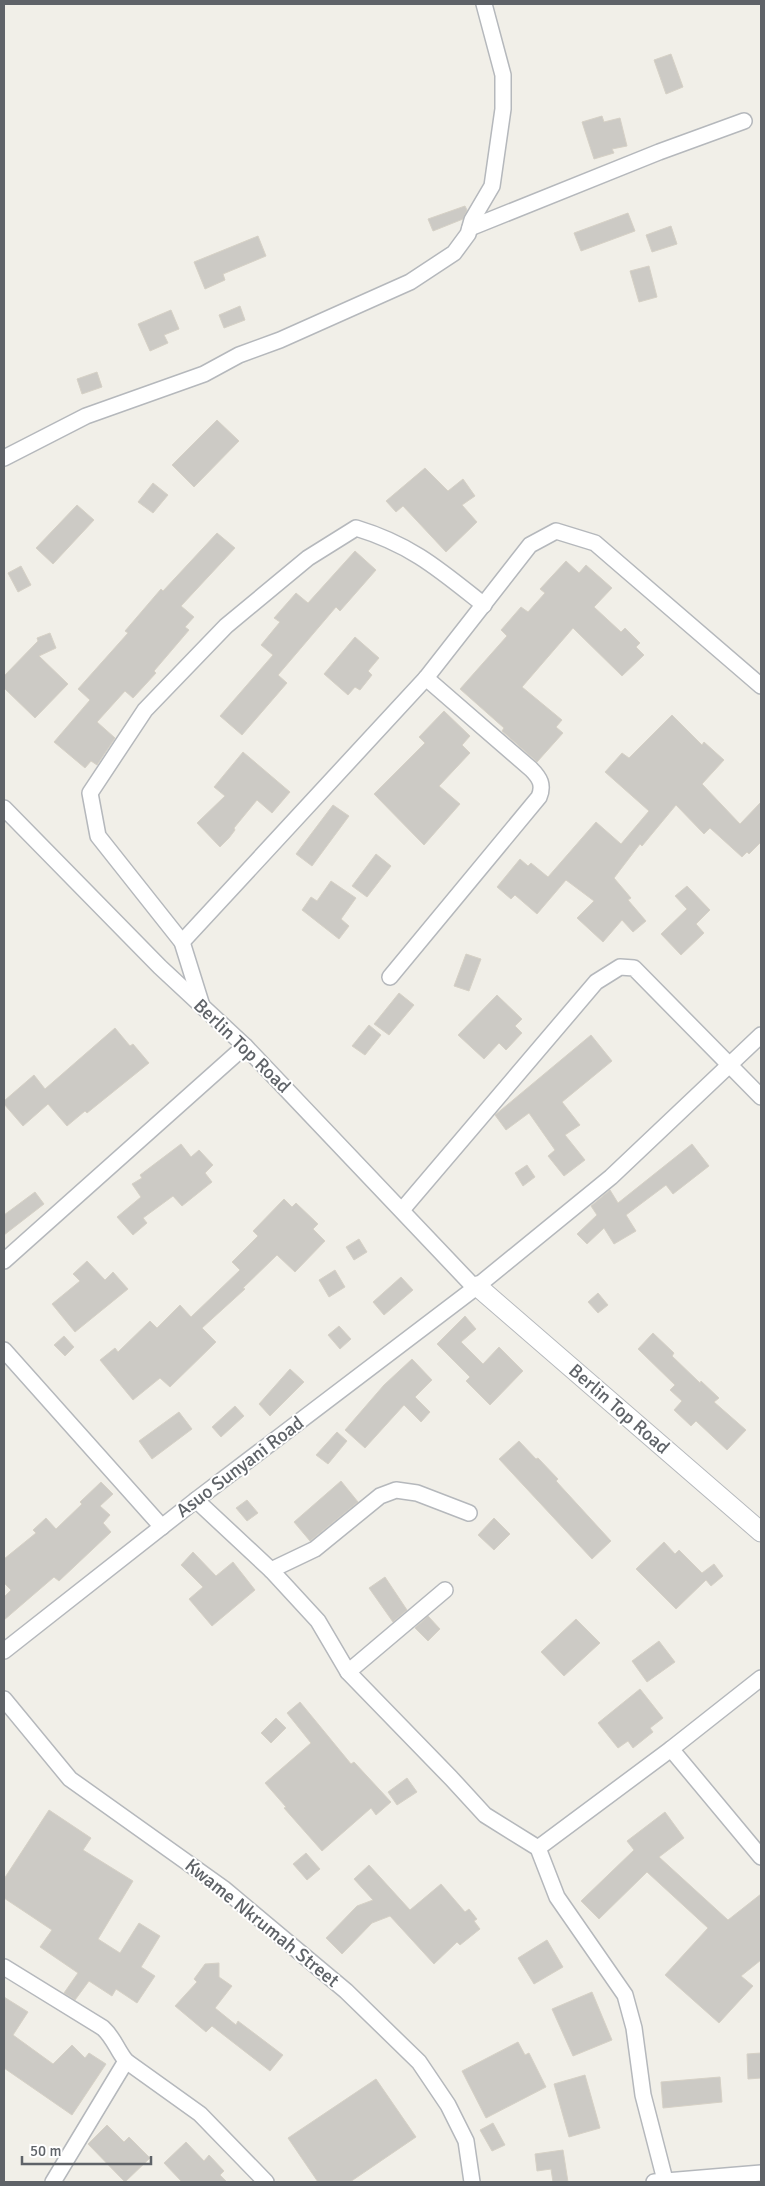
<svg xmlns="http://www.w3.org/2000/svg" width="765" height="2186" viewBox="0 0 765 2186" font-family="Signika,sans-serif">
<style>
.building{fill:#cccac5;stroke:#d6d1c6}
.lines{fill:none;stroke-linecap:round;stroke-linejoin:round}
.minor-casing{stroke:#b5b8bc;stroke-width:18}
.tertiary-casing{stroke:#b5b8bc;stroke-width:21}
.minor{stroke:#fff;stroke-width:15}
.tertiary{stroke:#fff;stroke-width:19}
.labels{text-anchor:middle;dominant-baseline:central;stroke-width:4;stroke-linejoin:round;paint-order:stroke}
.street-label{font-size:19px;fill:#5f6368;stroke:#fff}
</style>
<rect width="100%" height="100%" fill="#f1efe8"/>
<!-- building -->
<g class="building">
<polygon points="671,54 683,87 666,94 654,60"/>
<polygon points="602,116 604,122 620,118 627,146 612,149 614,153 594,159 582,122"/>
<polygon points="465,206 467,210 463,219 433,231 428,219"/>
<polygon points="628,213 635,231 581,251 574,233"/>
<polygon points="671,226 677,244 652,252 646,235"/>
<polygon points="258,236 266,256 223,274 225,280 205,289 194,262"/>
<polygon points="649,266 657,297 639,302 630,271"/>
<polygon points="240,306 245,320 224,328 219,315"/>
<polygon points="171,310 179,329 164,335 168,343 150,351 138,324"/>
<polygon points="97,372 102,387 82,394 77,379"/>
<polygon points="217,420 239,441 194,487 172,465"/>
<polygon points="425,468 448,491 463,479 475,496 462,505 477,522 446,552 403,506 396,512 386,501"/>
<polygon points="153,483 168,495 153,513 138,502"/>
<polygon points="77,505 94,520 53,564 36,548"/>
<polygon points="217,533 235,548 181,606 194,617 185,627 189,630 154,671 156,673 133,698 125,691 97,722 115,738 97,765 91,761 85,768 54,742 90,700 78,689 128,633 125,631 161,589 163,591"/>
<polygon points="355,551 376,570 340,611 336,607 278,675 287,683 242,735 220,716 273,655 261,645 280,622 274,618 296,593 308,603"/>
<polygon points="566,561 579,573 586,565 612,588 594,607 621,632 625,628 640,643 636,647 644,655 622,676 573,628 522,687 562,720 556,727 563,733 537,762 502,731 504,728 460,689 507,636 501,630 521,607 528,612 545,593 540,589"/>
<polygon points="21,566 31,585 18,592 8,573"/>
<polygon points="50,633 56,648 39,656 68,684 35,718 4,688 4,676 38,641 37,638"/>
<polygon points="355,637 379,658 368,671 372,675 360,690 355,687 348,695 324,674"/>
<polygon points="444,711 470,736 462,745 470,753 439,786 460,804 424,845 374,794 425,743 419,737"/>
<polygon points="672,715 702,745 704,742 724,760 702,784 740,824 761,802 761,842 749,854 747,852 742,857 710,828 704,834 676,805 642,846 640,844 614,878 631,898 628,900 646,921 633,932 622,920 603,942 577,918 594,901 566,880 537,914 515,895 511,899 497,887 520,859 528,866 531,863 548,877 596,822 621,844 649,811 605,772 622,753 629,758"/>
<polygon points="243,752 290,792 272,813 257,800 234,828 235,830 229,838 220,847 197,823 225,796 214,787"/>
<polygon points="333,805 349,816 312,866 296,854"/>
<polygon points="376,854 391,866 367,897 352,886"/>
<polygon points="331,881 356,898 341,919 349,926 339,939 302,910 311,897 317,901"/>
<polygon points="687,886 710,910 696,924 704,933 681,955 661,934 687,909 675,896"/>
<polygon points="466,954 481,959 469,991 454,986"/>
<polygon points="399,993 414,1005 389,1035 374,1024"/>
<polygon points="497,995 522,1019 515,1026 522,1033 506,1050 499,1043 484,1059 458,1035"/>
<polygon points="369,1025 381,1035 365,1055 352,1046"/>
<polygon points="115,1028 130,1046 133,1044 149,1063 87,1113 85,1111 67,1126 48,1104 23,1126 4,1104 4,1101 34,1075 45,1089"/>
<polygon points="591,1035 612,1061 562,1102 580,1125 565,1135 585,1160 564,1176 548,1156 555,1150 529,1113 506,1130 495,1115"/>
<polygon points="181,1144 191,1157 199,1150 213,1165 205,1173 212,1182 182,1206 173,1196 143,1218 147,1223 133,1235 117,1217 141,1197 132,1184 142,1178 140,1175"/>
<polygon points="692,1144 709,1166 673,1194 666,1185 626,1215 636,1231 614,1244 604,1228 587,1244 577,1234 597,1215 591,1206 610,1190 618,1203"/>
<polygon points="527,1165 535,1177 523,1186 515,1173"/>
<polygon points="35,1192 44,1204 4,1235 4,1215"/>
<polygon points="284,1199 292,1207 296,1203 318,1224 313,1229 325,1241 295,1272 277,1255 243,1288 245,1289 202,1328 216,1342 170,1387 160,1378 133,1400 100,1360 115,1348 118,1352 150,1321 157,1328 180,1305 191,1317 240,1270 232,1262 258,1236 253,1231"/>
<polygon points="359,1239 367,1252 354,1260 346,1247"/>
<polygon points="87,1261 105,1280 113,1272 128,1289 75,1332 52,1304 80,1281 73,1274"/>
<polygon points="335,1270 345,1287 329,1297 319,1280"/>
<polygon points="401,1277 413,1290 384,1315 373,1302"/>
<polygon points="598,1293 608,1305 598,1313 588,1302"/>
<polygon points="465,1316 476,1329 461,1342 483,1364 499,1347 523,1371 490,1405 466,1381 470,1377 437,1344"/>
<polygon points="339,1326 351,1339 340,1349 328,1335"/>
<polygon points="653,1333 674,1353 672,1356 700,1383 701,1381 719,1398 714,1402 746,1430 727,1450 696,1421 691,1426 674,1410 682,1401 670,1390 675,1385 638,1349"/>
<polygon points="64,1336 74,1347 65,1356 54,1345"/>
<polygon points="412,1359 432,1380 415,1397 430,1412 421,1422 404,1405 365,1448 345,1430 384,1385"/>
<polygon points="290,1369 304,1382 270,1416 259,1404"/>
<polygon points="235,1406 244,1416 221,1437 212,1427"/>
<polygon points="179,1412 192,1429 152,1459 139,1441"/>
<polygon points="337,1432 347,1441 328,1464 316,1455"/>
<polygon points="519,1441 536,1459 538,1458 558,1479 556,1481 611,1541 592,1559 499,1459"/>
<polygon points="341,1481 358,1502 310,1541 294,1522"/>
<polygon points="101,1482 113,1494 100,1506 110,1515 103,1523 111,1532 59,1581 54,1577 4,1620 4,1597 11,1590 4,1583 4,1559 36,1533 33,1530 46,1518 56,1529 82,1504 80,1502"/>
<polygon points="247,1500 258,1513 247,1521 236,1508"/>
<polygon points="494,1518 510,1534 494,1550 478,1535"/>
<polygon points="664,1542 675,1554 679,1550 702,1573 714,1564 723,1576 711,1586 706,1580 676,1609 636,1569"/>
<polygon points="193,1552 216,1576 233,1562 255,1590 212,1626 189,1599 203,1587 181,1565"/>
<polygon points="385,1577 407,1610 393,1622 369,1588"/>
<polygon points="428,1616 440,1629 428,1641 415,1628"/>
<polygon points="576,1619 600,1643 564,1676 541,1652"/>
<polygon points="659,1641 675,1662 647,1682 632,1661"/>
<polygon points="640,1689 663,1718 650,1728 653,1732 633,1748 628,1741 618,1748 598,1723"/>
<polygon points="300,1702 351,1764 354,1762 391,1802 376,1815 371,1808 322,1851 284,1808 286,1807 265,1783 311,1743 287,1713"/>
<polygon points="276,1718 286,1728 271,1743 261,1733"/>
<polygon points="407,1778 417,1792 397,1805 388,1792"/>
<polygon points="49,1810 91,1838 83,1850 133,1881 98,1939 120,1953 139,1923 160,1936 141,1967 155,1976 137,2003 116,1989 112,1996 89,1981 75,2000 64,1993 78,1973 40,1947 52,1930 4,1898 4,1879"/>
<polygon points="665,1812 684,1838 659,1857 728,1920 761,1894 761,1960 741,1976 753,1986 719,2023 665,1975 708,1928 647,1872 599,1919 581,1901 634,1850 627,1841"/>
<polygon points="306,1853 320,1869 307,1880 293,1864"/>
<polygon points="369,1865 410,1910 441,1884 465,1912 469,1909 477,1919 474,1921 480,1929 460,1945 457,1942 434,1964 390,1916 372,1923 342,1954 326,1938 357,1906 373,1900 354,1879"/>
<polygon points="547,1940 563,1967 534,1984 518,1958"/>
<polygon points="219,1963 219,1977 232,1986 215,2008 236,2025 238,2021 283,2055 270,2071 212,2026 206,2032 175,2006 197,1982 194,1979 205,1964"/>
<polygon points="592,1992 612,2040 573,2056 552,2009"/>
<polygon points="4,1997 28,2012 13,2035 53,2064 72,2045 85,2058 89,2053 106,2064 72,2115 4,2068"/>
<polygon points="518,2042 525,2055 529,2053 546,2087 486,2118 462,2071"/>
<polygon points="761,2053 761,2078 748,2079 747,2054"/>
<polygon points="585,2075 600,2128 569,2137 554,2084"/>
<polygon points="720,2077 722,2102 663,2108 661,2082"/>
<polygon points="376,2079 416,2137 350,2182 318,2182 288,2138"/>
<polygon points="493,2123 505,2145 492,2151 480,2130"/>
<polygon points="107,2125 124,2142 129,2137 150,2158 125,2182 88,2144"/>
<polygon points="186,2142 204,2161 209,2155 224,2171 220,2175 227,2182 182,2182 164,2163"/>
<polygon points="563,2150 568,2182 553,2182 551,2169 537,2171 535,2154"/>
</g>
<g class="lines">
<defs>
<g id="minor">
<polyline points="470,228 659,152 744,121"/>
<polyline points="4,458 86,416 204,374 239,355 280,340 410,282 454,253 468,234 472,220 492,186 503,109 503,75 484,4"/>
<polyline points="4,808 160,967 245,1046 475,1288"/>
<polyline points="182,942 426,678 530,545 556,531 595,543 761,686"/>
<path d="M390,977L539,797C544,785 540,778 531,769L426,678"/>
<path d="M202,1006L182,942L98,836L90,793L145,710L226,626L308,558L356,528C412,545 440,570 484,605"/>
<polyline points="402,1210 596,982 620,967 634,968 761,1097"/>
<polyline points="4,1261 245,1046"/>
<polyline points="4,1350 162,1527"/>
<polyline points="196,1500 271,1570 318,1621 348,1672 451,1778 485,1815 538,1848 557,1897 625,1995 634,2028 643,2095 665,2180"/>
<polyline points="271,1570 315,1549 380,1496 396,1490 417,1493 469,1513"/>
<polyline points="4,1651 196,1500 475,1288 611,1177 761,1035"/>
<polyline points="348,1672 445,1590"/>
<polyline points="4,1699 70,1779 223,1888 346,1991 419,2062 448,2105 466,2141 472,2182"/>
<polyline points="671,1749 761,1857"/>
<polyline points="538,1848 671,1749 761,1678"/>
<path d="M4,1967L103,2028C114,2038 117,2050 126,2061L200,2114L266,2182"/>
<polyline points="53,2182 126,2061"/>
<polyline points="654,2182 761,2173"/>
</g>
<polyline id="tertiary" points="477,1286 761,1532"/>
</defs>
<!-- minor casing -->
<use href="#minor" class="minor-casing"/>
<!-- tertiary casing -->
<use href="#tertiary" class="tertiary-casing"/>
<!-- minor -->
<use href="#minor" class="minor"/>
<!-- tertiary -->
<use href="#tertiary" class="tertiary"/>
</g>
<g class="labels">
<!-- street labels -->
<g class="street-label">
<text transform="translate(242 1046) rotate(44)">Berlin Top Road</text>
<text transform="translate(619 1409) rotate(41)">Berlin Top Road</text>
<text transform="translate(240 1467) rotate(-37)">Asuo Sunyani Road</text>
<text transform="translate(262 1923) rotate(39)">Kwame Nkrumah Street</text>
</g>
</g>
<!-- border -->
<rect width="765" height="2186" fill="none" stroke="#5f6368" stroke-width="10"/>
<!-- scale -->
<path d="M22 2156v8h129v-8" fill="none" stroke="#5f6368" stroke-width="2.5"/>
<text x="30" y="2156" font-size="15" fill="#5f6368" stroke="#ffffff" stroke-width="4" paint-order="stroke">50 m</text>
</svg>
